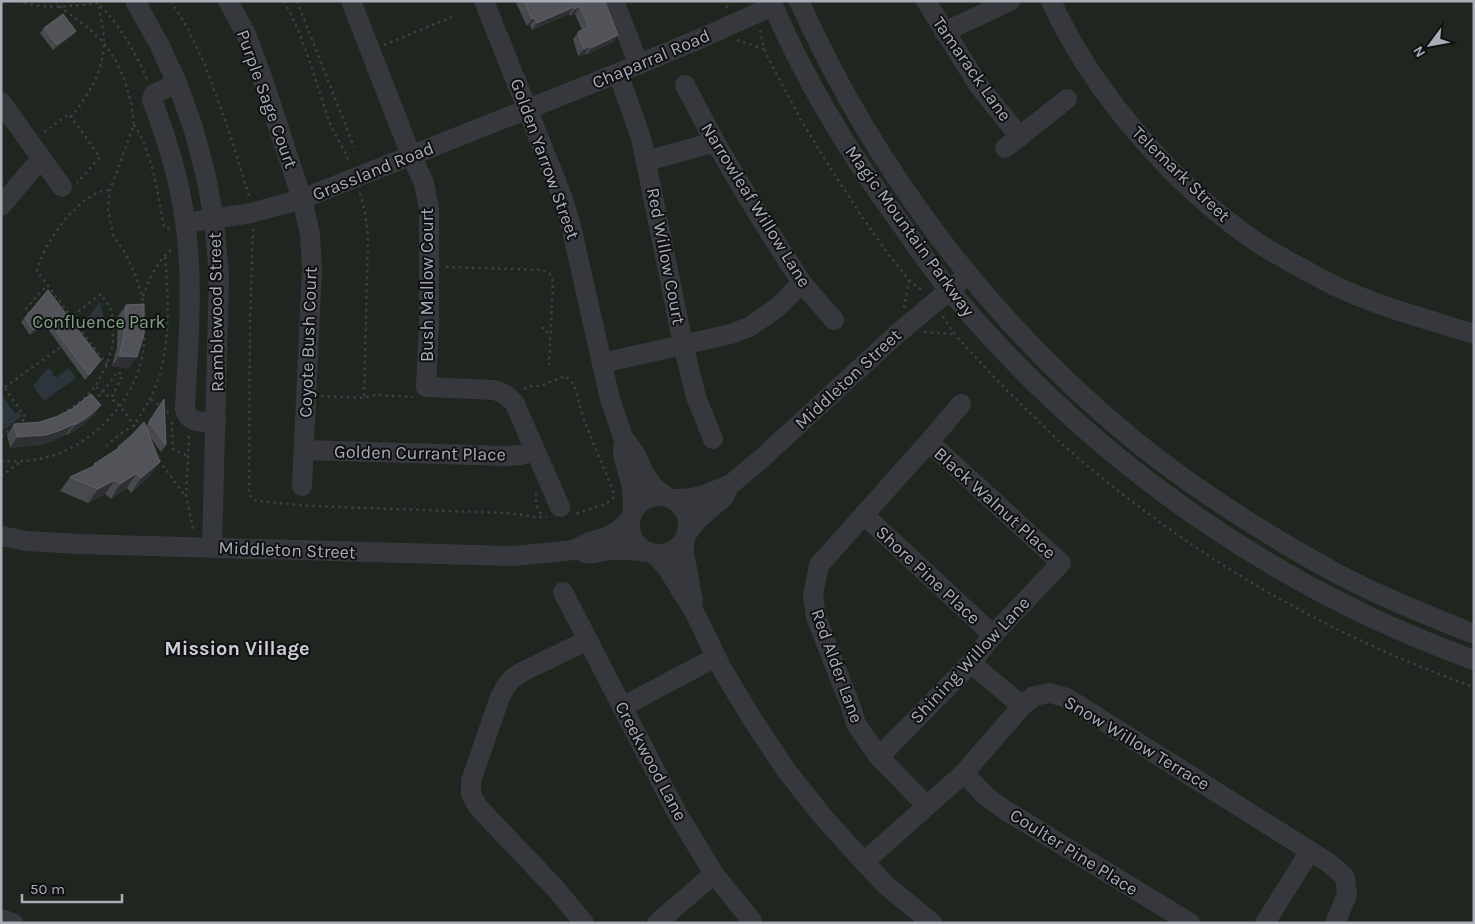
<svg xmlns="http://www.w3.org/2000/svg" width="1475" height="924" viewBox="0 0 1475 924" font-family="Karla,sans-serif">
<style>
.green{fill:#1e261f}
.water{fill:#2c353c}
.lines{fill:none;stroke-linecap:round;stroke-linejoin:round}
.path{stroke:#3d3f44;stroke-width:2.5;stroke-dasharray:2.5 4;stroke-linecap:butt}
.minor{stroke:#37383d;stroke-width:20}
.wall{fill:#47494d}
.shaded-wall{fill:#2f3033}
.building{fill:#525359;stroke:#5f6168}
.labels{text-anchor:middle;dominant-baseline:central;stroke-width:4;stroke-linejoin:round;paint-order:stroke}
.street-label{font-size:18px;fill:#a8adb8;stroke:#111113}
.park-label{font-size:18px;fill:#7fa381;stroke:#111113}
.quarter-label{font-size:20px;font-weight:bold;fill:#c9ccd4;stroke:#111113}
</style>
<rect width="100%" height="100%" fill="#161618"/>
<!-- green -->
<rect class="green" x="1" y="1" width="1473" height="922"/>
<!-- water -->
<g class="water">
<polygon points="100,302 104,321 90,331 84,323"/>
<polygon points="48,368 53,372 52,374 56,378 69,368 76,378 44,401 33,386"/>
<polygon points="1,395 15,413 19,412 22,416 1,432"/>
</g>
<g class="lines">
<!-- path -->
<g class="path">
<path d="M18,1C44,10 72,6 98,3C100,16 104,30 104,42C104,70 88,96 71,117"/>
<polyline points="56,1 60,7 85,25 104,43 116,61 125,81 131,103 134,125 110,190 108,210 113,235 125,253 136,276 142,297 143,307"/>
<path d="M96,1C119,24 134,50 147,79"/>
<polyline points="171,1 188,29 205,65 230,134 249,196"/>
<path d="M284,1C305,39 315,80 329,121C334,135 344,147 349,162"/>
<polyline points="297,1 354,147"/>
<polyline points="726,8 729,1"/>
<polyline points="760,30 764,49 776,73 801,120 831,169 862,217 889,255 909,280 924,292"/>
<polyline points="737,40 764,49"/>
<polyline points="384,45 452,17"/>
<path d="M134,125C152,150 158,195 164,227L170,229"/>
<polyline points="44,132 69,114 100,157 77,183"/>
<polyline points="360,193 365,212 368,236 364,398"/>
<polyline points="253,229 250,322 249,491 251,498 257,501 312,506 507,513 535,517 547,517"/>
<polyline points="446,267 543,270 550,274 553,282 549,365"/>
<path d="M143,296C150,279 156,262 171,250"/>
<polyline points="904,308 909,280"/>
<polyline points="29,314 25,310 37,296 47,286"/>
<path d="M943,316C952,333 965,346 978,360C994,377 1011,395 1028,411C1042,424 1055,438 1069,450C1187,553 1326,635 1474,687"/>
<polyline points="542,327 545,332 551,333"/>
<polyline points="924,332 954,334"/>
<path d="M107,365L37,271C42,245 80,191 109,190"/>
<polyline points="1,383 26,418 1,436"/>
<polyline points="5,387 62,346"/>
<polyline points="96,387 111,398"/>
<polyline points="524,389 531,386 540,386 565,376 571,381 574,385 584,420 614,493 613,498 606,504 575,514"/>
<polyline points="321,396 364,398 375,395 413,397"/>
<polyline points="151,400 164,408 170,415"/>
<polyline points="94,401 110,383 117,372 122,374 120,381 111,398 120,406 138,431"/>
<polyline points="62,414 81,401 95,387 107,365 113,343 112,311 101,294 71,317"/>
<polyline points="172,422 173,449 188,456"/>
<polyline points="189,436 186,497 194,532"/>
<path d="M106,446C112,441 117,436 124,431C127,429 131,428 134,425C137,422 140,416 142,412C173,367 169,307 165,255"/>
<polyline points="159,460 186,497"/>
<path d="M1,461C17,462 32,461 47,457C90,446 127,408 140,366C145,348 145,330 144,312"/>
<polyline points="1,476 20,462"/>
<polyline points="536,493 536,504 542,517"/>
</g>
<!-- minor -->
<g class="minor">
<polyline points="135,1 159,44 177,83 193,127 206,176 214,220 219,274 212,548"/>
<polyline points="228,1 246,34 262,77 302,199 310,234 312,268 302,486"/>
<path d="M351,1L411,155L424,183L429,209V323L426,387L494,390C503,392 509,396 515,404L560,507"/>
<polyline points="484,1 562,196 571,226 610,399 623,437 636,455 644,473 653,486 665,496"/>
<polyline points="614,1 639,65"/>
<path d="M771,1C805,81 850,155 901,224C917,247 933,271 951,292C1089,457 1271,587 1474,660"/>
<path d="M799,1C875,171 991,323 1135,441C1197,491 1265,534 1334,572C1379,596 1427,615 1474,634"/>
<polyline points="926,1 979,86 1020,137"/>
<path d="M1051,1C1093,93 1175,187 1258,243C1281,258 1307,271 1331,284C1376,306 1426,319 1474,334"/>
<polyline points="944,32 1010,1"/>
<polyline points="618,73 641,138 683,344 696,397 713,439"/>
<path d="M177,83L154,94L152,100C167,139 180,180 185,222C194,283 188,347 185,409C189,425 203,421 216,422"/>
<polyline points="685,85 715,142 759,216 802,283 834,320"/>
<polyline points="1,102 62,187"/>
<polyline points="1005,148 1067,99"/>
<polyline points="647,161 715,142"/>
<polyline points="1,206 33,168 43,160"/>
<polyline points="186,223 251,213 302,199 618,73 704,37 773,6"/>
<polyline points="602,363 731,334 751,326 778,307 802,283"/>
<path d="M623,447C622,459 627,467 630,479C633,489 633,500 633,511"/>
<polyline points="304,450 506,456 520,455 535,451"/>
<circle cx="659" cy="525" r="29"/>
<path d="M674,499C684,499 693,499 703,495C711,493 718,489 726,486"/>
<polyline points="864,515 993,635"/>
<polyline points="688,532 699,518 724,497 730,485 760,460 896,335 959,282"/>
<polyline points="1,536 27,541 78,544 514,556 574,550 587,543 606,537 619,530 630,520"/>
<polyline points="684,540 684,553 693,601"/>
<path d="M585,553C593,555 601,551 609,550C622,549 634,550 646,552"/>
<polyline points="654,554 666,566 695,613 722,669 752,719 786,770 824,818 864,862 887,886 932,923"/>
<polyline points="563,592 677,813 714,874 752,921"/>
<polyline points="971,663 1022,706"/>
<polyline points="622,707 716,657"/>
<polyline points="879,757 971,663 993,635 1061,563 929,442"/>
<polyline points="964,773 987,797 1005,810 1190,923"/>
<polyline points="927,806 879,757 856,724 851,707 816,617 813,595 819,565 929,442 961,404"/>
<polyline points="864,862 964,773 1022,706 1034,696 1050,693 1067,698 1329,863 1345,877 1347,895 1335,923"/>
<polyline points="1,919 13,923"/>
<polyline points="584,923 556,889 478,807 471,794 471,781 500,697 506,686 513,678 524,671 588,640"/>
<polyline points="657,923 714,874"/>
<polyline points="1265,923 1310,851"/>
</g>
</g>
<!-- wall -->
<g class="wall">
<polygon points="515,1 602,1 618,35 613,42 586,55 585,54 578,56 573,39 578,32 582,30 575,14 570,16 569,14 532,30 530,25 527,26"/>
<polygon points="44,28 76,31 72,36 53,50 40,33"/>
<polygon points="48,290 101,360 85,380 45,325 30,335 21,322"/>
<polygon points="126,305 129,368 112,366 117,347 118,316"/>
<polygon points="164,399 166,445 161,452 150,437 150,476 131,493 127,488 111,499 105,494 88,503 60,491 70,477 92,467 94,464 116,450 118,447 146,426"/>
<polygon points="101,405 94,415 82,426 67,435 66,434 53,441 39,445 10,448 7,435 14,424 40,422"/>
</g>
<!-- shaded-wall -->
<g class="shaded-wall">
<polygon points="580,6 575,14 570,16 575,9"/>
<polygon points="574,7 569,14 532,30 537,23"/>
<polygon points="535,18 530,25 527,26 532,19"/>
<polygon points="76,31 72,36 53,50 57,45"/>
<polygon points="618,35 613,42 586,55 591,48"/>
<polygon points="590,46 585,54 578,56 584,49"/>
<polygon points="48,320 45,325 30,335 33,330"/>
<polygon points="119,356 137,357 129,368 112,366"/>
<polygon points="101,405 94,415 82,426 67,435 75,425"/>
<polygon points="74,424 66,434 53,441 39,445 10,448 17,437"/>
<polygon points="160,462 150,476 131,493 141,478"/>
<polygon points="137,473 127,488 111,499 120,484"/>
<polygon points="115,480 105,494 88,503 98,489"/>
</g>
<!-- building -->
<g class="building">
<polygon points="524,1 602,1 602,3 605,2 618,35 591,48 590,46 584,49 578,32 589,27 580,6 575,9 574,7 537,23 535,18 532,19"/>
<polygon points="63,14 76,31 57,45 44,28"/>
<polygon points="48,290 101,360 89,375 48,320 33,330 25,318"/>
<polygon points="144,304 144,334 137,357 119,356 124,337 126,305"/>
<polygon points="91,394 101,405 89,416 75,425 74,424 61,430 46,435 17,437 14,424 40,422 58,416 72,409"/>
<polygon points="164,399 166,445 149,422"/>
<polygon points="144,422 160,462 141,478 137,473 120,484 115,480 98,489 70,477 96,465 94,464 119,448 118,447 132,435"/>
</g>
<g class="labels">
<!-- street labels -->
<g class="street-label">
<text transform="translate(651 59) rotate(-23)">Chaparral Road</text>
<text transform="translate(972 69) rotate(55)">Tamarack Lane</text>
<text transform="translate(267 99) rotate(70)">Purple Sage Court</text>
<text transform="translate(545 159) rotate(70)">Golden Yarrow Street</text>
<text transform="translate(373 171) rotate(-22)">Grassland Road</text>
<text transform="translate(1181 174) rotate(44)">Telemark Street</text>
<text transform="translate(756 205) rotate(58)">Narrowleaf Willow Lane</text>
<text transform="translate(910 231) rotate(54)">Magic Mountain Parkway</text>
<text transform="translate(666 256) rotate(79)">Red Willow Court</text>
<text transform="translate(427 285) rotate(-90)">Bush Mallow Court</text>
<text transform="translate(216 312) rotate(-91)">Ramblewood Street</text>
<text transform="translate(308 342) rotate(-88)">Coyote Bush Court</text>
<text transform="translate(848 379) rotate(-43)">Middleton Street</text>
<text transform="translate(420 453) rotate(1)">Golden Currant Place</text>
<text transform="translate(995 503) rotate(42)">Black Walnut Place</text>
<text transform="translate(287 550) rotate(2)">Middleton Street</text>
<text transform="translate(928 575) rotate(43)">Shore Pine Place</text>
<text transform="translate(970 660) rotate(-47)">Shining Willow Lane</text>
<text transform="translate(837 666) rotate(70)">Red Alder Lane</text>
<text transform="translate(1137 743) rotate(31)">Snow Willow Terrace</text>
<text transform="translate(651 761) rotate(62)">Creekwood Lane</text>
<text transform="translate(1074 852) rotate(32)">Coulter Pine Place</text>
</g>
<!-- park labels -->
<g class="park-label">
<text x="99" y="322">Confluence Park</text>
</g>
<!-- quarter labels -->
<g class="quarter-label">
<text x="237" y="648">Mission Village</text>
</g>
</g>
<!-- border -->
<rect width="1475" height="924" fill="none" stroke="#a8adb8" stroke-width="5"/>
<!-- north arrow -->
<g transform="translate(1430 45) rotate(238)" stroke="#111113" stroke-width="4" paint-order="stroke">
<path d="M0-4L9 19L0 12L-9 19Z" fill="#a8adb8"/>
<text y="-8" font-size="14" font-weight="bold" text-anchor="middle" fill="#a8adb8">N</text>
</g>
<!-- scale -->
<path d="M22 894v8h100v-8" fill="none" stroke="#a8adb8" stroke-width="2.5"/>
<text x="30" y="894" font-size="15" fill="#a8adb8" stroke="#111113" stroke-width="4" paint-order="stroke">50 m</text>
</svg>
